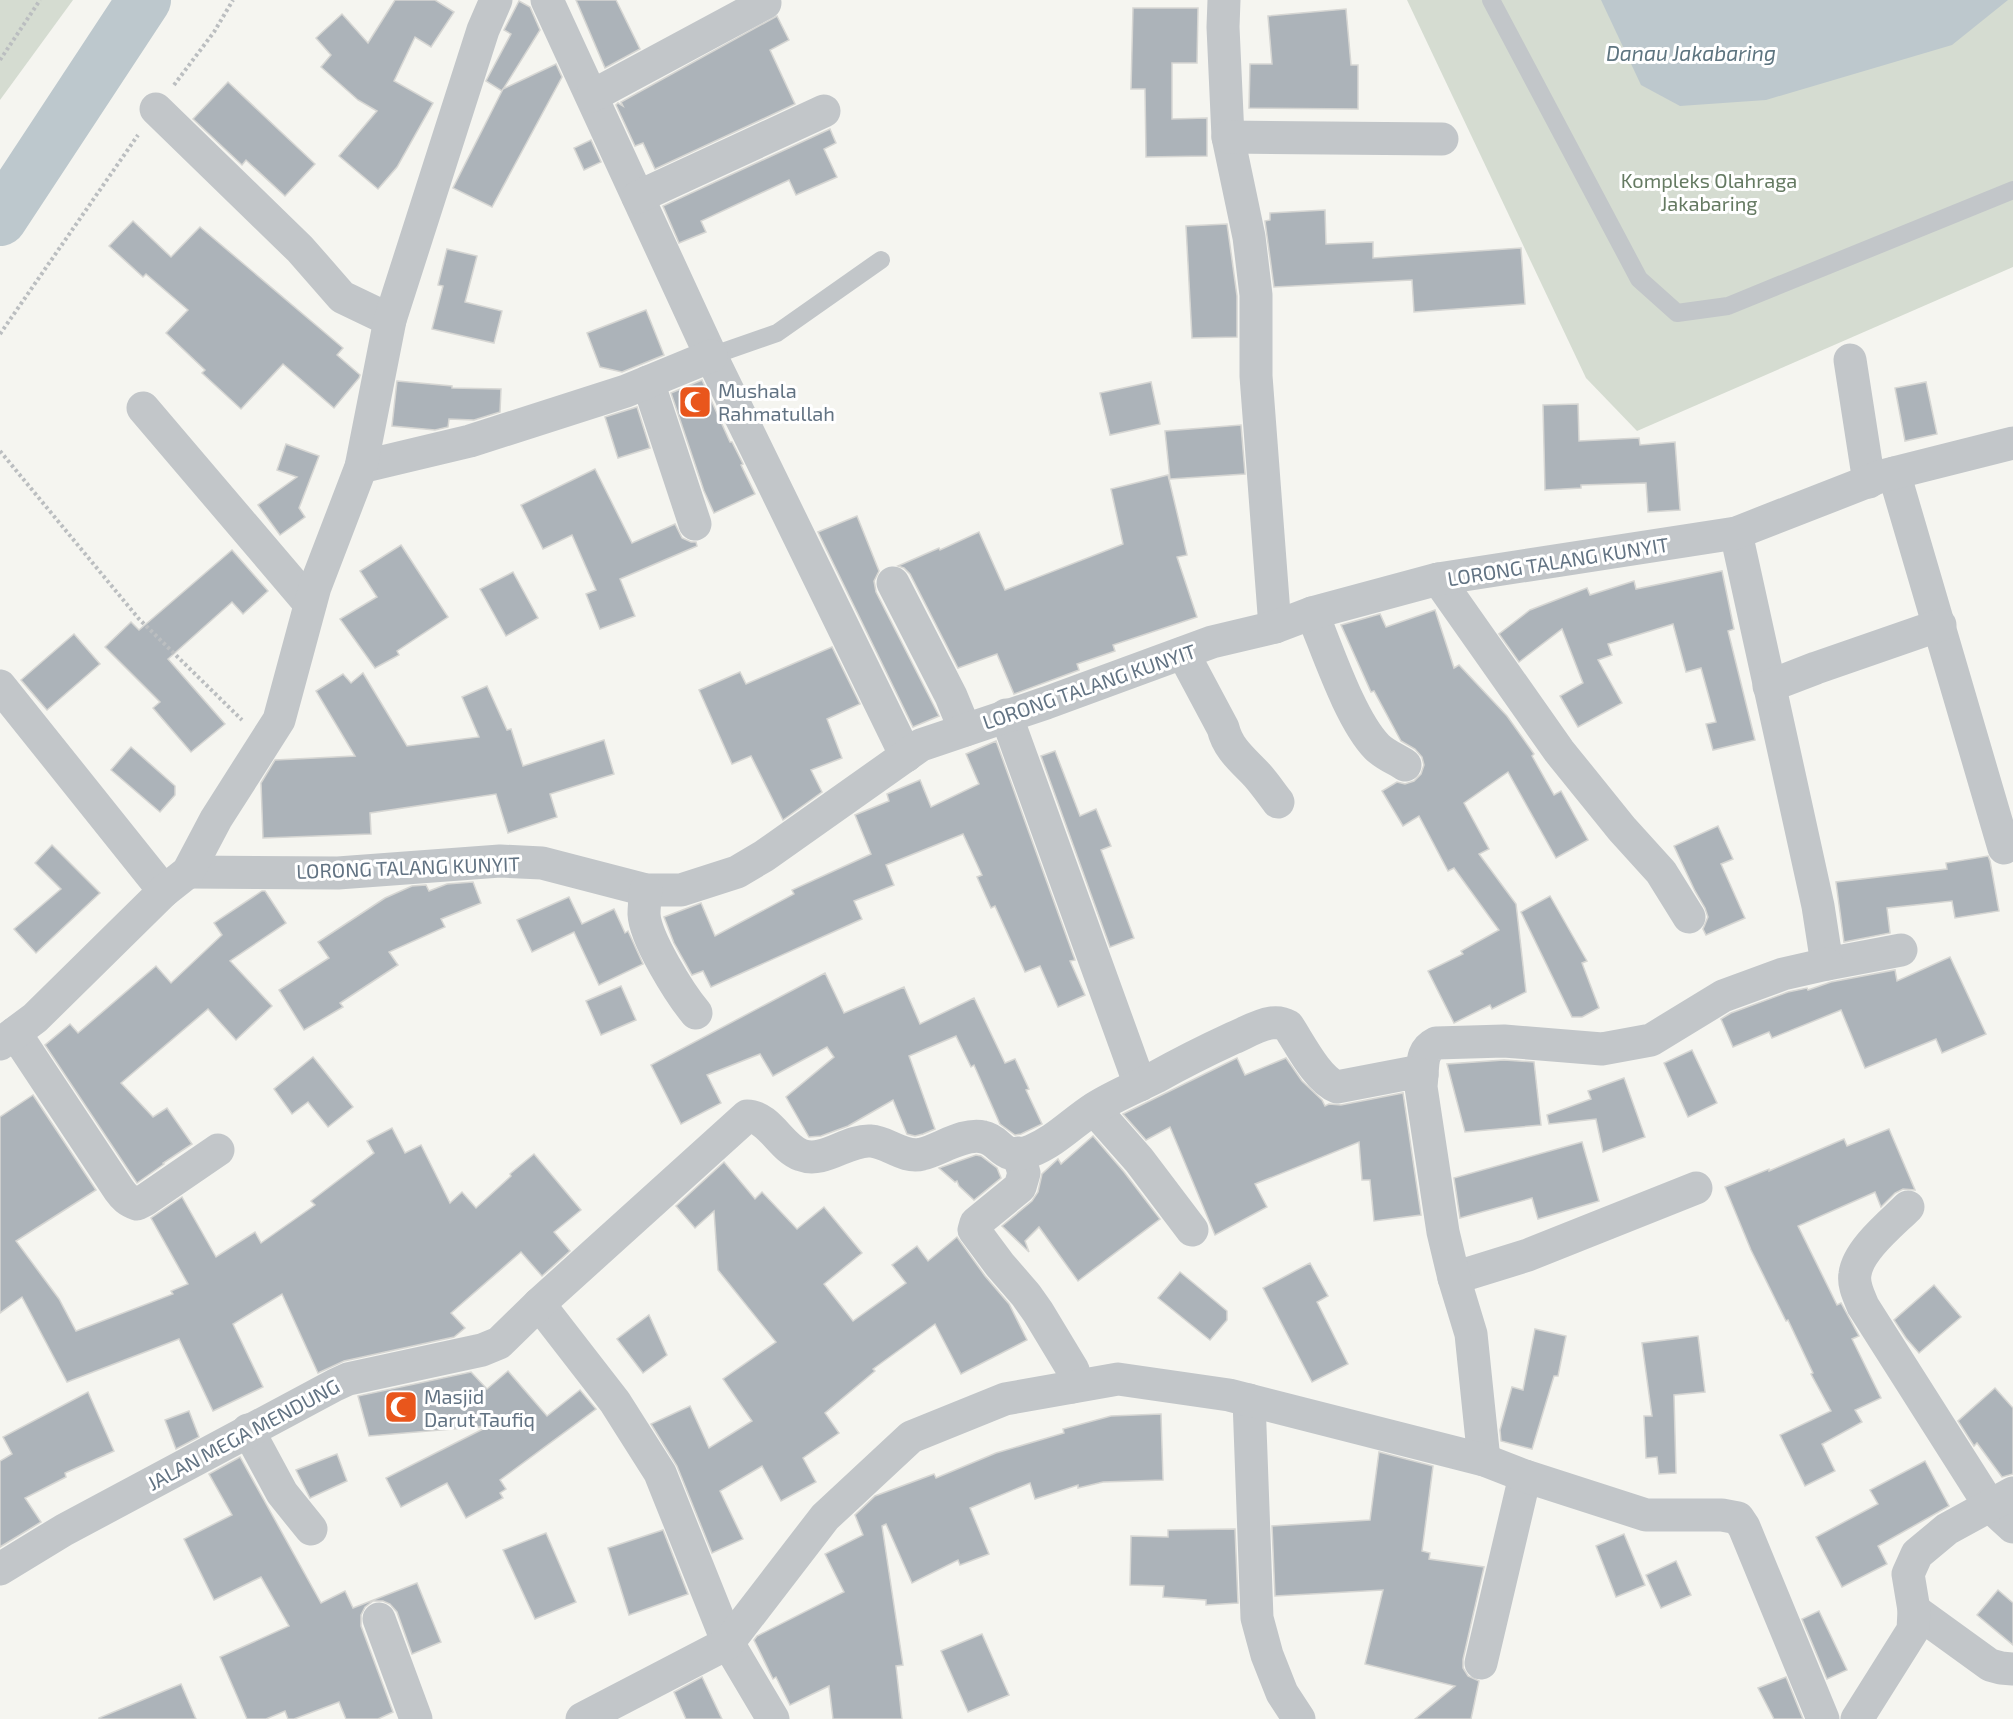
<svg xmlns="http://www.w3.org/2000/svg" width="2013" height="1719" viewBox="0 0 2013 1719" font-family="'Exo 2',sans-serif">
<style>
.green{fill:#d5dcd1}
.water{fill:#bdc8cd}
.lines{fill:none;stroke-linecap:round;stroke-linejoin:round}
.river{stroke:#bdc8cd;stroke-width:54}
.building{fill:#acb3b9;stroke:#d6d6d3;stroke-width:1.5}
.path{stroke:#bbbec0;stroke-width:4;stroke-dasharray:3 3;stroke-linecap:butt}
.service{stroke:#c2c6c9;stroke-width:18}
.minor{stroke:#c2c6c9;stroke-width:33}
.labels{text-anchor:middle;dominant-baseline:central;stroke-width:6;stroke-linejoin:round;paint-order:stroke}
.park-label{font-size:20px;fill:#657a62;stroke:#fff}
.poi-label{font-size:20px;fill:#627383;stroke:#fff;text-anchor:start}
.street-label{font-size:20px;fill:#627383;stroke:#fff}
.water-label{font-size:21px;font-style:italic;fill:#5e7580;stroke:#fff}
</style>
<rect width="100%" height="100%" fill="#f5f5f0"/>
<!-- green -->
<g class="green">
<polygon points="0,0 73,0 0,100"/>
<polygon points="1407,0 2013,0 2013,267 1637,431 1586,378"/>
</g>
<!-- water -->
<polygon class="water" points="1601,0 2008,0 1952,45 1766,100 1680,106 1641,85"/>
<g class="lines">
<!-- river -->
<polyline class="river" points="0,219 144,0"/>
</g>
<!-- building -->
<g class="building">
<polygon points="395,0 435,0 454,12 431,47 415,37 394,81 433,103 397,167 378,189 339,156 377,111 358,100 321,67 331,55 316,38 342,14 368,43"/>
<polygon points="576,0 616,0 640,49 605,68"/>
<polygon points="519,1 530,7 540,30 502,91 486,81 511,34 504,30"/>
<polygon points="1133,8 1198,8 1197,63 1172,63 1172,119 1207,118 1207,156 1146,157 1145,89 1131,89"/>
<polygon points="1346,9 1351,65 1358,65 1358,109 1249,108 1250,64 1272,64 1268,16"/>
<polygon points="777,16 789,40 770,50 795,104 655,169 643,143 635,146 616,105 618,103 623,106 621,102"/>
<polygon points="556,64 562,77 492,207 453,188 503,89"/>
<polygon points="228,82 315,164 285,196 246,160 242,165 193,119"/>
<polygon points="830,129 836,143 824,149 837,177 796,195 789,180 701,221 706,232 679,243 663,206"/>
<polygon points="591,140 601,162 584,170 574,148"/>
<polygon points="1325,210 1326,244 1373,242 1373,258 1521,248 1525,304 1414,312 1412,280 1274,287 1265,221 1270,220 1270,213"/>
<polygon points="133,221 171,257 200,227 343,348 337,355 360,375 359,378 334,408 283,364 241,409 202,373 205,370 166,333 188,310 146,274 143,277 109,246"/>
<polygon points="1227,224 1237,296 1237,337 1192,338 1186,226"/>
<polygon points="447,249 477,256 465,302 502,311 494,343 432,329 443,286 438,285"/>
<polygon points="646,310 664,355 622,372 600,367 587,333"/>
<polygon points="702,380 730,442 732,442 743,464 741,465 755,494 714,513 704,491 671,393"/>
<polygon points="397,381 452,386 452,388 501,389 500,412 474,420 449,419 448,427 435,430 392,426"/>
<polygon points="1151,382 1160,424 1110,435 1100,393"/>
<polygon points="1926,382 1937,434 1905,441 1895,388"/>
<polygon points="1578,404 1579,441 1639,438 1640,445 1675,442 1680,510 1648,512 1646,483 1581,485 1581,488 1545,490 1543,405"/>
<polygon points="637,407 650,448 618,458 605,417"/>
<polygon points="1241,425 1245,474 1170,479 1165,431"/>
<polygon points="286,444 319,456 299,508 305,517 280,535 258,505 297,477 277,470"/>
<polygon points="595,469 632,543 675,524 682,538 691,542 696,542 697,546 620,579 635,616 600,629 586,594 596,590 572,535 543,549 521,505"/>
<polygon points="1168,475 1187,555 1177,557 1197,617 1113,645 1115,651 1077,664 1079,670 1014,694 997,654 958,668 910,574 904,568 898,566 939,548 940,550 979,532 1005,590 1123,544 1111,489"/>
<polygon points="857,516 879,571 874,581 876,592 939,716 913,727 818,532"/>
<polygon points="401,545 448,617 397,651 399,655 375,668 340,619 377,597 360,571"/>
<polygon points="232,550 268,591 243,614 232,602 168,659 225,724 191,752 153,708 160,702 105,647 131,622 139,630"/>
<polygon points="1722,571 1734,629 1728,631 1755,740 1713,750 1706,724 1716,722 1701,668 1686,672 1673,624 1608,644 1612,655 1598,660 1622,703 1578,727 1560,696 1583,683 1562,629 1519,662 1499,634 1530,610 1587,588 1590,595 1634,581 1636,589"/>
<polygon points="513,572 538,618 506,636 480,589"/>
<polygon points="1435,610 1454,668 1459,665 1507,716 1534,754 1532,756 1554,795 1561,791 1588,840 1556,858 1508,772 1464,803 1489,849 1479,854 1516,904 1526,992 1492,1009 1490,1005 1454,1023 1428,971 1463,954 1461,951 1499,930 1454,868 1448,871 1419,816 1403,826 1382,791 1397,782 1405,784 1414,781 1421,774 1424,765 1422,757 1415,749 1401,741 1374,691 1371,692 1341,625 1380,614 1386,627"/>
<polygon points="74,634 100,664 47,710 21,680"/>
<polygon points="832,647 860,704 827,719 842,758 811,770 822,792 783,820 751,756 732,764 699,690 740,672 746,684"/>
<polygon points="363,673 407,746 479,737 462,697 487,686 507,730 511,729 523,766 604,740 614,774 550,794 557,817 508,833 496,794 370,813 371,834 263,838 261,783 275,760 355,756 316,691 343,674 351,683"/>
<polygon points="996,741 1075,960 1070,961 1085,995 1058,1007 1040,966 1025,972 995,906 991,908 977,877 982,875 963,834 886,865 894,885 854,901 862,919 711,987 703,971 692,975 674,943 664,917 701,903 715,936 794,894 792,890 871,854 855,815 889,801 887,794 920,780 931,807 979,784 966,754"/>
<polygon points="131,747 175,786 175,795 160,812 111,770"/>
<polygon points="1055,751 1080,816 1096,809 1111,846 1101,850 1134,938 1110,947 1041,756"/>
<polygon points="1718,826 1733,859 1721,864 1745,918 1706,935 1703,929 1708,917 1705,908 1695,891 1674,846"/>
<polygon points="52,845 100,893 36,953 14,929 61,889 35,863"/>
<polygon points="1988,856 1990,861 1999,911 1955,918 1952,901 1887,908 1890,933 1844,942 1836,882 1947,869 1946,863"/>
<polygon points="473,882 481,903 441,919 445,927 389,952 398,965 340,1003 343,1007 304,1030 279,990 329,958 318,942 385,898 412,886 426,885 429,891 447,884"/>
<polygon points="262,891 265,891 286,923 230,961 272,1006 236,1040 208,1009 121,1083 153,1117 167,1108 192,1144 163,1163 164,1164 137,1183 45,1045 70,1024 78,1033 156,966 171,983 222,935 214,923"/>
<polygon points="1550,896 1587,961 1582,963 1599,1008 1582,1017 1572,1017 1521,912"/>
<polygon points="569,897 582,924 614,909 625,933 628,931 643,964 599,985 574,932 532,952 517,920"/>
<polygon points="1950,957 1986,1034 1942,1053 1936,1039 1865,1068 1841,1010 1772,1038 1769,1032 1733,1047 1721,1019 1731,1013 1788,992 1807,988 1808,990 1831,982 1895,970 1897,981"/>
<polygon points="825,973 844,1013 904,987 920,1024 974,998 1005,1063 1015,1059 1029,1089 1026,1090 1042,1124 1021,1134 1015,1135 1000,1124 974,1065 971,1067 956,1036 909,1056 935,1129 923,1134 915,1136 907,1134 893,1100 848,1126 821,1136 809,1137 786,1097 834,1057 827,1047 773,1076 760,1054 707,1075 721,1103 681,1124 651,1065"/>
<polygon points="621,986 636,1020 601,1035 586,1001"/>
<polygon points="1692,1050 1717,1103 1688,1117 1664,1063"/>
<polygon points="313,1057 353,1107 328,1127 308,1102 292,1114 274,1089"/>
<polygon points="1237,1058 1245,1075 1286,1058 1302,1081 1322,1100 1325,1106 1329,1104 1341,1105 1403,1093 1421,1215 1374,1221 1370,1180 1362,1180 1359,1142 1255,1184 1267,1207 1215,1235 1170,1127 1146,1140 1123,1114"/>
<polygon points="1504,1060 1534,1062 1541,1125 1465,1132 1447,1064"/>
<polygon points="1624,1078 1645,1137 1603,1152 1596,1119 1549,1124 1547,1115 1591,1099 1588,1091"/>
<polygon points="33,1095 96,1190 16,1241 59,1299 76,1331 173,1294 171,1291 188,1284 151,1218 182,1197 216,1257 255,1232 261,1243 315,1205 311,1201 374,1153 367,1141 392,1128 405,1153 421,1145 450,1203 462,1192 476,1208 511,1176 510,1174 534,1154 581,1210 554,1232 570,1251 542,1276 521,1252 451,1313 465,1328 454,1337 344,1361 318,1373 282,1294 233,1324 263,1387 213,1411 179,1339 67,1382 22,1297 0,1313 0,1117"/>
<polygon points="1889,1129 1915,1190 1903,1189 1895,1193 1881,1207 1875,1192 1798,1226 1837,1305 1841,1303 1859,1336 1852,1339 1881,1398 1855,1410 1862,1422 1822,1444 1835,1471 1805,1486 1780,1435 1831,1411 1811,1374 1813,1373 1788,1320 1786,1321 1751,1250 1725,1187 1769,1169 1769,1171 1844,1139 1847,1146"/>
<polygon points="1093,1136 1124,1172 1160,1219 1078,1281 1039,1227 1025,1241 1029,1252 1002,1226 1032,1201 1038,1192 1042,1174 1058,1159 1061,1164"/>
<polygon points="1582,1142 1599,1201 1538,1219 1532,1198 1460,1218 1454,1178"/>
<polygon points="976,1155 981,1156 997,1168 1001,1178 974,1200 959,1186 957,1181 955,1182 939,1168"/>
<polygon points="724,1162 755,1199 762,1192 797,1229 824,1207 862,1253 824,1284 853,1321 906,1283 892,1265 917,1246 928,1261 957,1237 985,1276 1009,1304 1027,1340 961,1374 935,1324 873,1369 875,1371 825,1413 839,1433 803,1458 816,1482 781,1501 762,1466 720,1491 743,1539 712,1553 677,1466 651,1424 690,1406 709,1448 752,1421 723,1379 776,1342 718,1270 714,1211 695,1228 676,1206"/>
<polygon points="1310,1263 1328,1296 1317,1302 1348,1364 1312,1382 1263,1288"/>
<polygon points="1180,1272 1227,1311 1227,1320 1210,1340 1158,1298"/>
<polygon points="1934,1285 1961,1317 1919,1353 1906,1338 1894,1320"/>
<polygon points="649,1315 667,1355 643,1373 617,1339"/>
<polygon points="1535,1329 1566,1336 1558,1376 1554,1376 1532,1449 1501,1441 1500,1430 1512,1387 1523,1390"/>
<polygon points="1698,1336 1705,1392 1674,1395 1676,1473 1659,1474 1657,1457 1646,1458 1644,1416 1652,1416 1642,1343"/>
<polygon points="508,1371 547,1416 580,1390 596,1409 500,1480 506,1489 500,1493 503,1498 466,1518 447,1483 401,1507 386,1478 489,1426 369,1436 358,1396 471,1372 487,1389"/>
<polygon points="1995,1388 2013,1408 2013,1474 2002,1477 1977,1443 1974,1446 1958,1421"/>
<polygon points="88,1392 114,1451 65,1473 66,1477 25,1498 41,1522 0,1547 0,1461 12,1454 3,1437"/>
<polygon points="189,1411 199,1437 176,1449 165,1420"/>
<polygon points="1161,1414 1163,1480 1103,1482 1078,1488 1078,1485 1035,1499 1030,1483 970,1508 989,1554 960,1565 958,1560 912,1583 886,1524 882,1526 903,1665 896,1666 902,1719 833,1719 829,1686 790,1705 776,1677 773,1679 754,1640 757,1636 844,1592 825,1554 863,1535 855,1515 875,1496 934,1474 936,1478 996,1453 1064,1433 1063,1429 1111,1416"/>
<polygon points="1379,1452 1433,1466 1422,1551 1430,1553 1429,1559 1484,1567 1463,1659 1463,1668 1468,1676 1479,1681 1471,1719 1415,1719 1455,1686 1365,1664 1383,1590 1275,1596 1272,1526 1370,1520"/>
<polygon points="337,1454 347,1481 310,1498 296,1470"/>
<polygon points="240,1457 321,1603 345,1591 353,1608 417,1583 441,1642 412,1654 397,1612 390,1604 383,1601 373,1601 365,1607 361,1615 361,1626 393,1712 378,1719 346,1719 339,1702 294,1719 288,1719 285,1711 266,1719 247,1719 220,1657 289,1626 261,1577 214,1600 184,1539 232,1515 209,1474"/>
<polygon points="1925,1461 1949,1506 1878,1546 1887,1564 1842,1587 1816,1537 1878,1504 1870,1490"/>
<polygon points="1235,1529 1238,1603 1206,1605 1206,1600 1163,1597 1164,1586 1130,1585 1131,1536 1168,1537 1168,1530"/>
<polygon points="663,1530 688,1594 629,1615 608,1548"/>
<polygon points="546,1533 576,1602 535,1619 503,1550"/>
<polygon points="1624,1534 1645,1585 1616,1597 1596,1546"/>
<polygon points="1676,1561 1691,1595 1661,1608 1646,1575"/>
<polygon points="1998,1590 2013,1603 2013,1645 1977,1615"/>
<polygon points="1819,1611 1847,1670 1827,1679 1802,1619"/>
<polygon points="982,1634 1009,1695 968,1712 941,1651"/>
<polygon points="702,1677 722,1719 686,1719 674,1692"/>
<polygon points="1786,1677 1803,1719 1774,1719 1758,1688"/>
<polygon points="181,1684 196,1719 99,1719 99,1718"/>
</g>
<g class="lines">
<!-- path -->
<g class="path">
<polyline points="0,60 40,0"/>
<polyline points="174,85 214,32 233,0"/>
<polyline points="0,334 138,135"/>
<polyline points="0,451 139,619 242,720"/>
</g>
<!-- service -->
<g class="service">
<polyline points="1491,0 1639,279 1677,313 1728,306 2013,190"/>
<polyline points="711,356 777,333 881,260"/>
</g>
<!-- minor -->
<g class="minor">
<polyline points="547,0 711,356 906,756"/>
<polyline points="1224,0 1223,27 1228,137 1249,237 1256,295 1256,376 1275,627"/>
<polyline points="592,96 765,3"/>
<polyline points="156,109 300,249 342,297 390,320"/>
<polyline points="1228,137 1442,139"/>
<polyline points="638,197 824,111"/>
<polyline points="1850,360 1869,482"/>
<polyline points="648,382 695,524"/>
<polyline points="143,408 310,604"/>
<polyline points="361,467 470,441 626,391 711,356"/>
<polyline points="1894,473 2004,848"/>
<polyline points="1736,533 1818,906 1827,964 1901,950"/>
<polyline points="1438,579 1559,751 1622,829 1661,872 1689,917"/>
<polyline points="893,583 951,696 965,730"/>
<path d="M1312,613C1328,651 1350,719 1377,747C1385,755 1396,759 1405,765"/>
<path d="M1183,653L1223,728C1228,749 1243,760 1257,775C1265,784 1271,793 1278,802"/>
<polyline points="0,686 164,891"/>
<polyline points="1769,686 1816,668 1940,625"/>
<polyline points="1006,715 1140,1085"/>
<polyline points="188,872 338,873 500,861 542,863 646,890 681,890 737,872 764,856 921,745 1046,703 1212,642 1275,627 1312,613 1438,579 1736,533 1882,476 2013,443"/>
<path d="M646,890C645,898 644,906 644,914C645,938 680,994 696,1013"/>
<path d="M15,1033L119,1190C124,1197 128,1201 137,1204L145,1200L218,1150"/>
<polyline points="0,1044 35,1018 164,891 188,872 216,819 279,720 315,587 361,467 390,320 483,30 496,0"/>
<path d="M1422,1075C1423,1062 1422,1050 1436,1043L1504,1041L1602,1049L1651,1040L1723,996L1783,974L1827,964"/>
<polyline points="1094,1109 1139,1160 1192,1230"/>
<polyline points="1018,1153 1024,1173 1020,1187 976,1223 974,1230 1000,1265 1026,1295 1038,1312 1073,1370 1072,1387"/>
<path d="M1908,1207C1892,1223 1858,1250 1855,1274C1853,1285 1859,1296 1863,1306L1990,1506L2013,1527"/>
<polyline points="1454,1278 1528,1255 1696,1188"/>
<polyline points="539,1304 615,1402 660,1473 728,1643 773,1719"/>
<polyline points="1249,1400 1257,1618 1267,1655 1282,1693 1299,1719"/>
<polyline points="248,1430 282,1493 311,1529"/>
<path d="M0,1569L64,1530L335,1385L348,1379L482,1350L499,1343L539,1304L747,1116C769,1116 781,1148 801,1155C824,1164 848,1139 871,1141C888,1142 904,1159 922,1154C939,1150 965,1132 983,1137C1003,1141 1000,1162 1031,1151C1056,1141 1073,1122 1095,1108C1114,1096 1136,1087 1156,1077C1181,1063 1207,1050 1233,1038C1245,1033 1258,1025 1271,1023C1278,1022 1283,1023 1288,1026C1300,1044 1317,1079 1337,1087L1410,1073L1422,1075L1421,1087L1443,1232L1454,1278L1471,1334L1484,1460"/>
<polyline points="1914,1610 1990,1665 2001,1668 2013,1669"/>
<polyline points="379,1619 416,1719"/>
<polyline points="1481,1663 1525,1476"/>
<polyline points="582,1719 728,1643 825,1517 911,1437 1005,1399 1118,1379 1229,1395 1484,1460 1525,1476 1646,1515 1722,1515 1738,1518 1744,1527 1823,1719"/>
<polyline points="1857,1719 1913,1630 1914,1610 1908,1574 1917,1554 1947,1529 2013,1493"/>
</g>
</g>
<!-- icons -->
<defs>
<symbol id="mosque-square" viewBox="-11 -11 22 22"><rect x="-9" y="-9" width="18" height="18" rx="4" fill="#e9561c" stroke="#fff"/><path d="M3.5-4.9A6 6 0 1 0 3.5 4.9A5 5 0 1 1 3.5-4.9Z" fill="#fff"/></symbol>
</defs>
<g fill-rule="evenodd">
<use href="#mosque-square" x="676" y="383" width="38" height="38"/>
<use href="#mosque-square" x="382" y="1388" width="38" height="38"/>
</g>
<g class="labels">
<!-- park labels -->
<g class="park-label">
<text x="1709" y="180">Kompleks Olahraga<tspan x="1709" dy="23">Jakabaring</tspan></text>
</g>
<!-- poi labels -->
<g class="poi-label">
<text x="718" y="390">Mushala<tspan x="718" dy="23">Rahmatullah</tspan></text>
<text x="424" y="1396">Masjid<tspan x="424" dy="23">Darut Taufiq</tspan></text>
</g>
<!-- street labels -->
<g class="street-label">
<text transform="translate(1558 561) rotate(-9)">LORONG TALANG KUNYIT</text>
<text transform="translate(1089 686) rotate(-19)">LORONG TALANG KUNYIT</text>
<text transform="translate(408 867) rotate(-2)">LORONG TALANG KUNYIT</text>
<text transform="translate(243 1434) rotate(-28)">JALAN MEGA MENDUNG</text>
</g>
<!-- water labels -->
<g class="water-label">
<text x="1691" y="52">Danau Jakabaring</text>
</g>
</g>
</svg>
